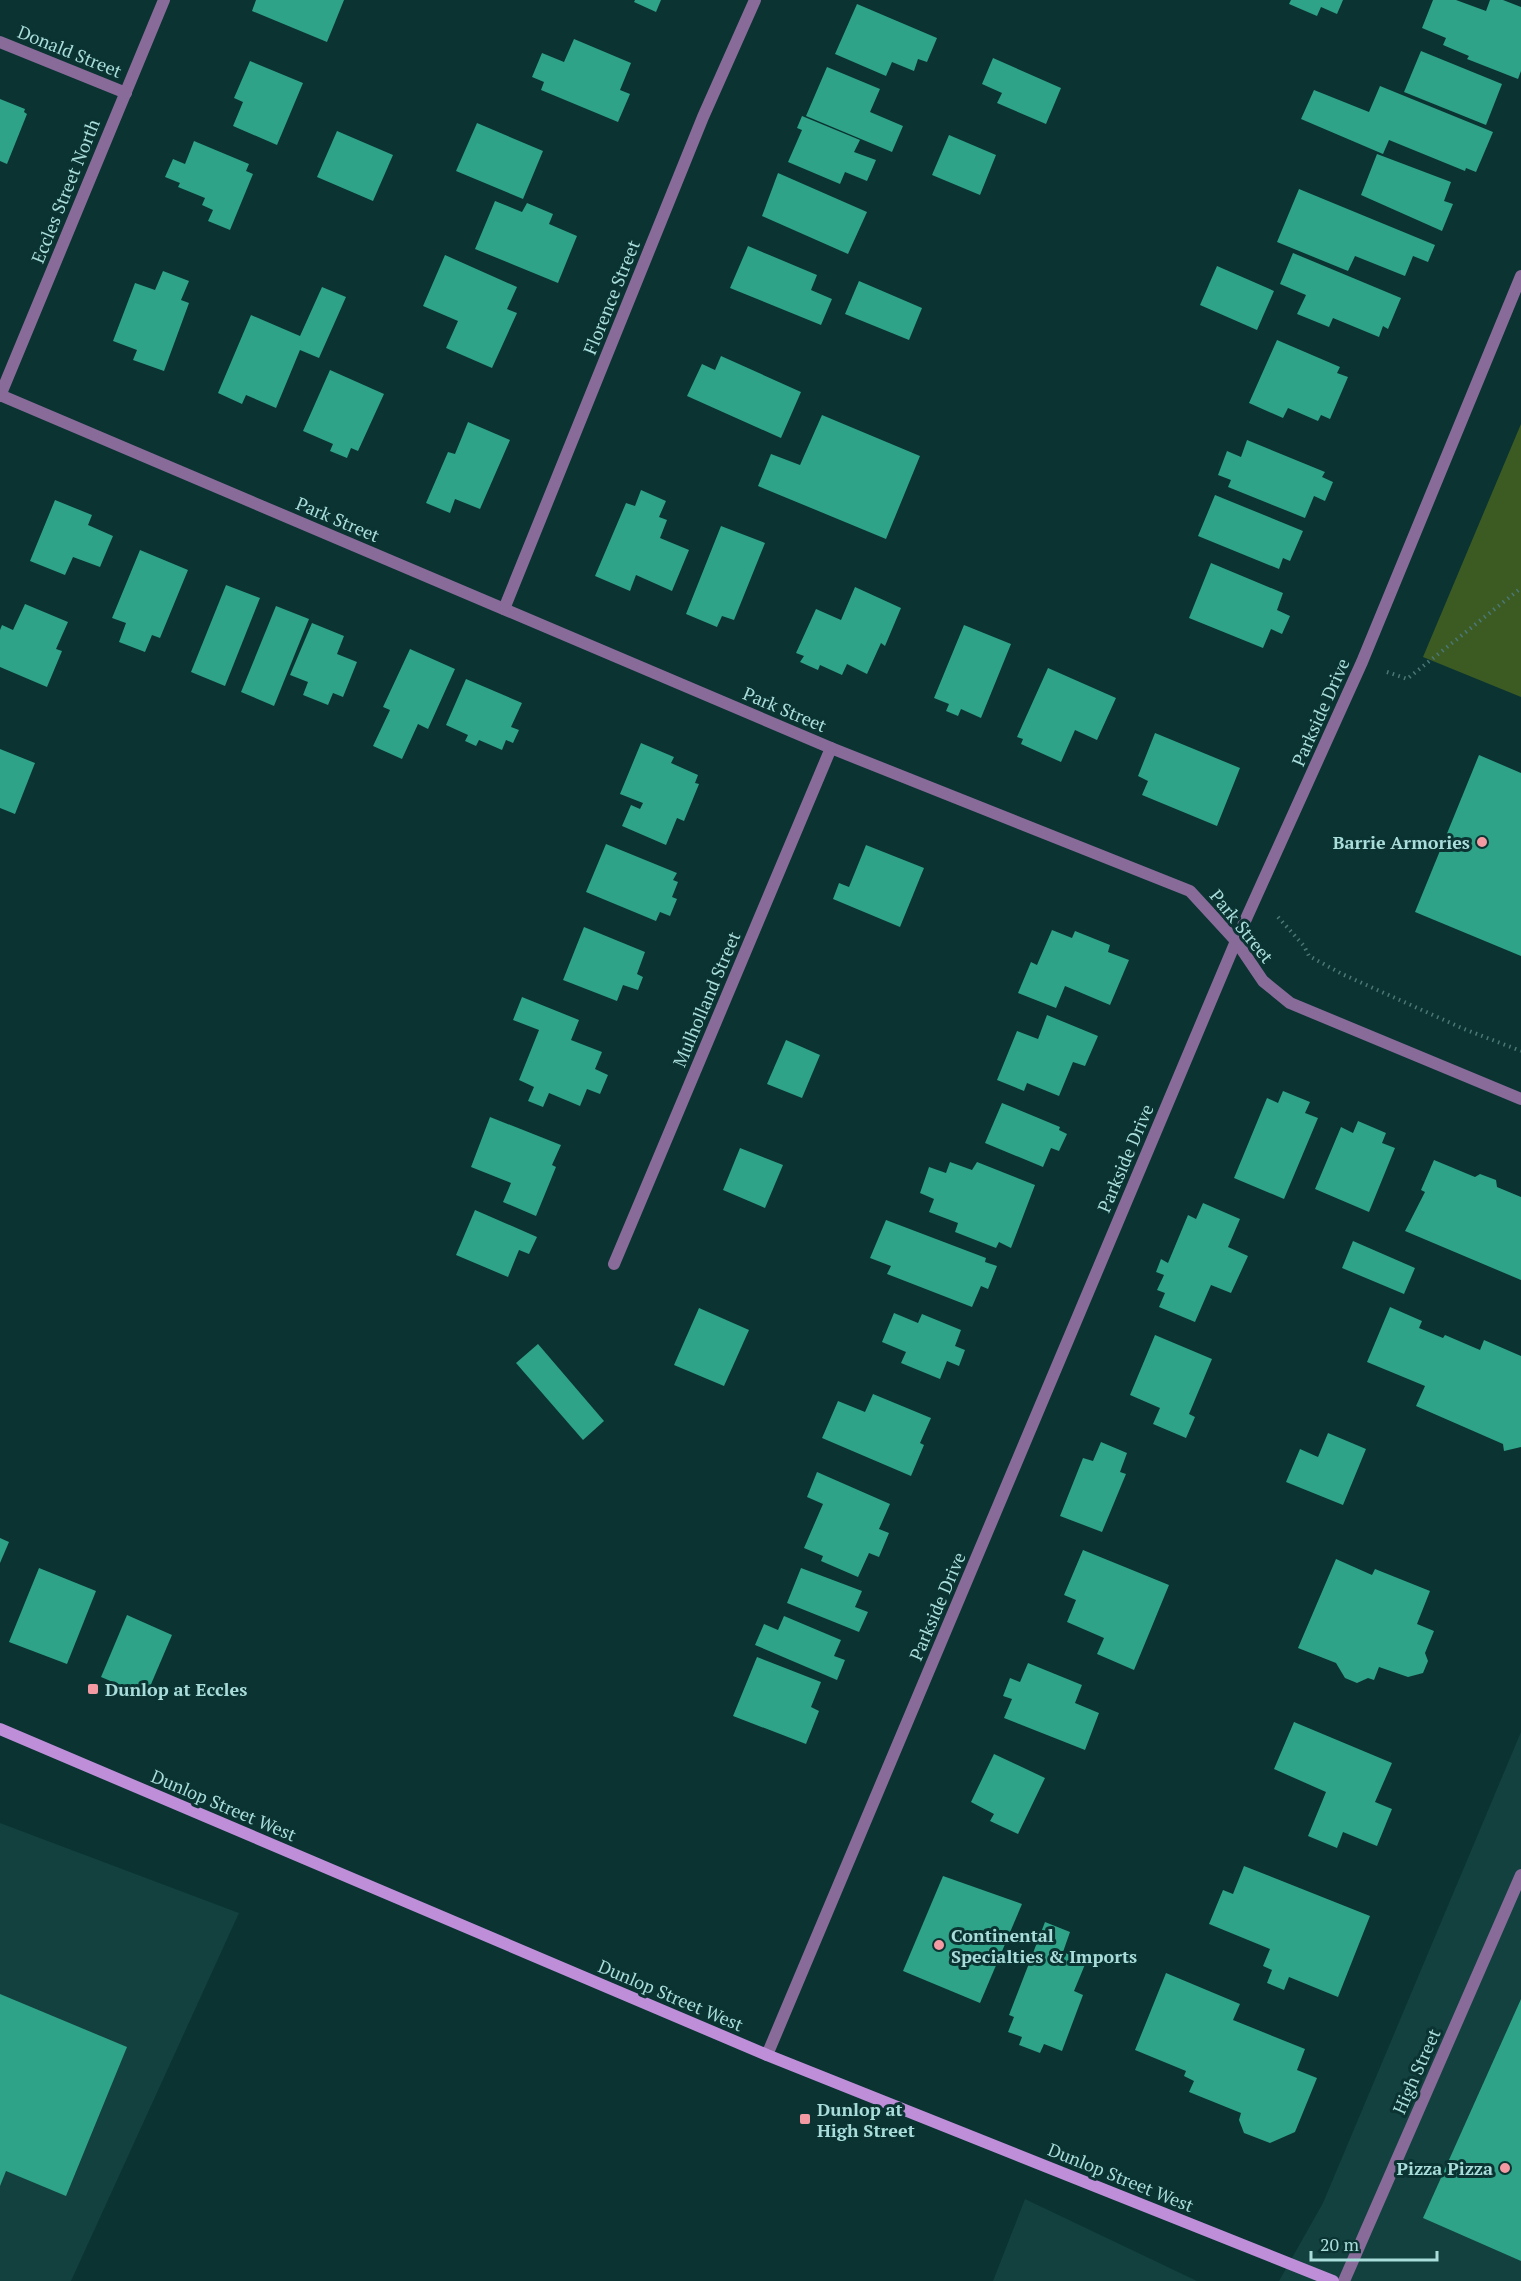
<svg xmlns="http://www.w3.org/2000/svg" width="1521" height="2281" viewBox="0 0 1521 2281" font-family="'PT Serif',serif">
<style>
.built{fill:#12413f}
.green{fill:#3c5b23}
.building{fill:#2fa387}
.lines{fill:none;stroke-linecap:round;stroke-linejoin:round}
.path{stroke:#4b7877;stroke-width:4;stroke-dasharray:1.5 4.5;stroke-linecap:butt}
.minor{stroke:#896b9a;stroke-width:12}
.secondary{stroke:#be8ed9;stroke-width:12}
.poi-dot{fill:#f49aa3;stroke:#0a3332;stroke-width:2}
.labels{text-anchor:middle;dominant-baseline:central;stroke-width:6;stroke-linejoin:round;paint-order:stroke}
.street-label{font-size:18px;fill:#a8dddb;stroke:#0a3332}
.poi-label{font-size:18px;font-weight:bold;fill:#a8dddb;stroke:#0a3332;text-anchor:start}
</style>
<rect width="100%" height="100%" fill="#0a3332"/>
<!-- built -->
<g class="built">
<polygon points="1521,1732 1521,2281 1279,2281 1323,2203"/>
<polygon points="0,1823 239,1913 71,2281 0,2281"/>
<polygon points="1025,2199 1197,2281 993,2281"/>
</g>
<!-- green -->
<polygon class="green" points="1521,424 1521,697 1423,657"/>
<!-- building -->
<g class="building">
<polygon points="256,0 344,0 327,42 252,11"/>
<polygon points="635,0 661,0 656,12 634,2"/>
<polygon points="1291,0 1343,0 1337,14 1321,7 1317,16 1289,4"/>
<polygon points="1433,0 1456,0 1486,11 1490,0 1503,0 1521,7 1521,71 1518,79 1467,59 1469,56 1443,45 1446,38 1422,28"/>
<polygon points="857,4 937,38 927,62 918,59 914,71 892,62 886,76 835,54"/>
<polygon points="574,39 631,63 620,90 630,94 618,122 541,90 544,82 532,77 542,53 564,62"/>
<polygon points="1421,51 1502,84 1486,125 1404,92"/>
<polygon points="993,58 1061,88 1046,124 997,103 1002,93 982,84"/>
<polygon points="250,61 303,83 277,145 233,126 243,102 234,98"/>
<polygon points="827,67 880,89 870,112 903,126 892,152 806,116"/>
<polygon points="1380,86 1493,132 1476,172 1466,168 1465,171 1389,140 1383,154 1301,119 1314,90 1369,112"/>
<polygon points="0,99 25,109 24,112 27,114 7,164 0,161"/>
<polygon points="802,116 860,140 854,152 876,160 867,181 845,172 840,184 788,162 802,130 797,128"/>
<polygon points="477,123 543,151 523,199 456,171"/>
<polygon points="337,131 393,155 373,201 317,177"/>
<polygon points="949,135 996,155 980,195 932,175"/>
<polygon points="194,141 249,164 246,171 253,174 230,230 208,221 213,210 202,205 205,198 178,187 180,183 165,177 173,159 185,164"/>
<polygon points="1377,154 1451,182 1444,201 1453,204 1442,231 1361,195"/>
<polygon points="778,173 867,212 848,254 762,216"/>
<polygon points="1299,189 1435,245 1428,262 1413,256 1405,276 1355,256 1348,271 1277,242"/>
<polygon points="495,201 522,212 527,203 553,214 549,224 577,236 558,283 475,249"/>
<polygon points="748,246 817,275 811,290 832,299 821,325 730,288"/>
<polygon points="1293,253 1401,298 1388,329 1383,326 1379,337 1333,318 1329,327 1297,314 1306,295 1280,284"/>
<polygon points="445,255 517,287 507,309 517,313 492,368 446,348 458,321 423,306"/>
<polygon points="1217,266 1274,291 1257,330 1200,305"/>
<polygon points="163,271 189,281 181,300 189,303 164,371 133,360 137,350 113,341 135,283 155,290"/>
<polygon points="859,281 922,308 909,340 845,314"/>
<polygon points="322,287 346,297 319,358 300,350 276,408 246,395 242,404 218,393 251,315 300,336"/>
<polygon points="1277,340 1340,367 1337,373 1348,377 1330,419 1321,415 1318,421 1288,408 1283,418 1249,403"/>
<polygon points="721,356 801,392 781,438 687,396 702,364 715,370"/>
<polygon points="330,370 384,394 358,451 351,448 347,458 330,451 333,444 303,431"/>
<polygon points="822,415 920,456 886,539 758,486 771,454 800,465"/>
<polygon points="468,422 510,440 480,509 455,499 450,513 426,503 448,452 455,454"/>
<polygon points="1247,440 1325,472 1322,477 1333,482 1325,501 1314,496 1305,518 1228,487 1231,480 1218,475 1227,451 1241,457"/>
<polygon points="641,490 666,501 659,517 667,520 660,538 689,550 672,591 636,575 630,591 595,576 626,503 635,506"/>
<polygon points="1215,495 1303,531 1290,561 1283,558 1279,569 1198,536"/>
<polygon points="55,500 92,515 88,525 113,536 100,567 73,557 65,575 30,561"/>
<polygon points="721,526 765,543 734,620 722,616 717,627 686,614"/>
<polygon points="140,550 188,570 160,638 152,635 145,652 119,642 126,623 112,618"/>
<polygon points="1211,563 1283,593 1277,610 1290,616 1282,634 1271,629 1263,648 1189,618"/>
<polygon points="226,585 260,598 225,686 191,672"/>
<polygon points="855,587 901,608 885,646 881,643 867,674 847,664 842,675 820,665 818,670 800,662 804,656 796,653 816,609 841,620"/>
<polygon points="25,604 68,622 56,649 62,651 47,687 0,667 0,630 2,625 13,630"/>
<polygon points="276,606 309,619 274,706 241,692"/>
<polygon points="312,623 344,636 337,654 357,662 343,697 333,693 328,705 303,695 308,682 290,675"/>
<polygon points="964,625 1011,644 981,718 961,709 958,716 946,711 949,704 934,698"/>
<polygon points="410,649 455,669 428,729 418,724 402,759 373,746 390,710 383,707"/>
<polygon points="1048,668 1116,698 1097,740 1075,730 1061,762 1021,744 1023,739 1017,737"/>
<polygon points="466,679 522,703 511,727 519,730 513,743 506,740 502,750 479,740 476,746 465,741 468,735 446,725"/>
<polygon points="1155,733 1240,768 1217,826 1142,795 1148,781 1138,776"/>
<polygon points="641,743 674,757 671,763 698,775 695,783 699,784 684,821 677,818 666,845 622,826 631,805 640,809 643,803 620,794"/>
<polygon points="0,749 35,763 15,814 0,808"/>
<polygon points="1479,755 1521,773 1521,956 1415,912"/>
<polygon points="606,844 677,873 673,880 678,882 672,897 677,899 670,916 660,912 656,921 586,892"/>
<polygon points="866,845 924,868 900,927 833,899 839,883 849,887"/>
<polygon points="584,927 645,952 637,974 643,977 638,990 623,985 617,1001 563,980"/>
<polygon points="1052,930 1072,938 1075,931 1110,945 1108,952 1129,960 1110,1005 1065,986 1056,1008 1018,993 1031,962 1037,965"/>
<polygon points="522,997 579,1020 571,1040 602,1052 595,1069 608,1075 600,1094 587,1089 580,1106 549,1093 543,1107 528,1101 534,1087 519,1080 539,1030 513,1020"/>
<polygon points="1047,1015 1098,1036 1085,1066 1073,1062 1059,1096 1027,1083 1024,1091 997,1080 1017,1031 1038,1039"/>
<polygon points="786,1040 820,1055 802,1098 767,1084"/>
<polygon points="1283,1091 1310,1102 1305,1113 1318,1118 1284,1199 1234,1178 1267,1098 1278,1103"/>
<polygon points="1002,1103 1060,1127 1059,1130 1067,1134 1059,1151 1051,1148 1043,1167 985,1143"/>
<polygon points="490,1117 561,1145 552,1165 556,1167 536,1216 503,1202 511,1183 471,1167"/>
<polygon points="1358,1121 1386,1133 1382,1143 1395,1148 1369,1212 1315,1189 1341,1127 1353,1133"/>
<polygon points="740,1148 783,1165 765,1208 723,1190"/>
<polygon points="1434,1160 1475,1177 1480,1174 1496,1180 1497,1187 1521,1197 1521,1280 1405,1231 1425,1192 1421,1190"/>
<polygon points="950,1162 972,1170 977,1162 1035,1185 1011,1248 999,1242 996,1248 955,1232 958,1223 929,1212 934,1199 920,1193 929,1167 946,1173"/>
<polygon points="1203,1203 1240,1219 1228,1247 1248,1256 1231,1293 1211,1285 1195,1322 1159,1307 1165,1293 1157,1290 1164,1275 1156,1272 1161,1259 1168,1263 1188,1215 1196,1219"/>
<polygon points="475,1210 537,1237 529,1254 519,1250 508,1277 456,1255"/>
<polygon points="886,1220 986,1258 985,1262 997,1266 988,1289 981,1286 972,1307 887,1274 891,1266 870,1258"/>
<polygon points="1353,1241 1415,1268 1404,1294 1342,1268"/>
<polygon points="1390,1307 1422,1321 1419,1328 1443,1338 1445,1335 1480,1350 1484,1340 1521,1356 1521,1447 1504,1451 1503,1444 1416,1406 1425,1386 1367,1362"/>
<polygon points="699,1308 749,1330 724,1386 674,1365"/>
<polygon points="894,1313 918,1323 922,1314 961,1330 955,1346 965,1350 959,1366 947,1361 940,1379 901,1363 906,1352 882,1342"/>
<polygon points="1155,1335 1212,1359 1189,1414 1195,1417 1186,1438 1153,1424 1160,1408 1130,1395"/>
<polygon points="538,1344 604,1421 583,1440 516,1363"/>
<polygon points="873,1394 931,1418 920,1443 924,1445 911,1476 822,1438 838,1401 865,1412"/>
<polygon points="1328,1433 1366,1449 1343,1505 1286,1482 1300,1449 1318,1457"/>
<polygon points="1101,1442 1127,1453 1120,1472 1126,1474 1102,1532 1060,1516 1083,1458 1093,1461"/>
<polygon points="817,1472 890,1504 879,1529 889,1533 879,1557 869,1553 858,1577 821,1561 823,1556 804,1548 823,1504 807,1497"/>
<polygon points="0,1538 9,1542 0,1563"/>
<polygon points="1083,1550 1169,1585 1134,1670 1097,1654 1104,1638 1067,1622 1076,1600 1064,1595"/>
<polygon points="1336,1559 1372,1575 1375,1569 1430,1591 1417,1624 1434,1631 1425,1653 1428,1661 1423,1673 1408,1677 1379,1667 1374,1680 1368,1678 1357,1683 1345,1678 1336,1663 1298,1648"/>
<polygon points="39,1568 96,1591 67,1664 9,1642"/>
<polygon points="801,1568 862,1591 855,1607 868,1612 859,1632 787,1603"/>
<polygon points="127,1615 172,1635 146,1696 101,1677"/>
<polygon points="784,1616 841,1640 834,1656 845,1660 837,1680 755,1645 764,1624 778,1630"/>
<polygon points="757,1657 821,1682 811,1707 819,1711 806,1744 733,1716"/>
<polygon points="1028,1663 1082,1685 1075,1703 1099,1713 1085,1750 1004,1718 1012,1699 1003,1696 1010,1678 1020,1682"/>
<polygon points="1294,1722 1392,1763 1375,1802 1392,1809 1377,1846 1343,1832 1337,1848 1308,1836 1326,1792 1274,1769"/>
<polygon points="994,1754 1045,1778 1018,1834 990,1821 994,1814 971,1802"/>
<polygon points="1244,1866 1370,1916 1338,1997 1289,1977 1284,1990 1267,1983 1272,1970 1263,1966 1270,1949 1209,1924 1223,1890 1233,1894"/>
<polygon points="943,1876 1022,1904 980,2003 903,1971"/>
<polygon points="1045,1922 1070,1932 1063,1952 1086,1962 1074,1991 1083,1995 1062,2051 1044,2044 1040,2053 1019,2045 1022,2037 1008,2032 1014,2017 1009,2015"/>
<polygon points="1166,1973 1240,2004 1233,2020 1305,2049 1297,2070 1317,2078 1295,2132 1270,2143 1244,2133 1239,2120 1241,2113 1189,2092 1194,2081 1184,2076 1186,2071 1135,2050"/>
<polygon points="0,1994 127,2047 66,2196 6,2171 0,2186"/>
<polygon points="1521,1999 1521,2261 1423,2218"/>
</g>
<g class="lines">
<!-- path -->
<g class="path">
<polyline points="1387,672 1407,679 1521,588"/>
<polyline points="1278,917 1304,946 1309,956 1342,974 1464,1029 1521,1051"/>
</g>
<!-- minor -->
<g class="minor">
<polyline points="0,42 126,93"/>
<polyline points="0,395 831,748 1190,891 1236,941 1263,981 1290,1003 1521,1099"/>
<polyline points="0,396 164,0"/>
<polyline points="504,609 703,117 755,0"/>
<polyline points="614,1264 831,748"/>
<polyline points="767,2055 1236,941 1362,662 1521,276"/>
<polyline points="1344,2281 1521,1875"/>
</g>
<!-- secondary -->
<polyline class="secondary" points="0,1729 767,2055 1333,2281"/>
</g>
<!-- markers -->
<g class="poi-dot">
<circle cx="1482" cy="842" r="6"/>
<rect x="87" y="1683" width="12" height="12" rx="3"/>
<circle cx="939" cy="1945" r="6"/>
<rect x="799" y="2113" width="12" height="12" rx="3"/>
<circle cx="1505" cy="2168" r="6"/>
</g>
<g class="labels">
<!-- street labels -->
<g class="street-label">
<text transform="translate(70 51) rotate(22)">Donald Street</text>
<text transform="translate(65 191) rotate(-68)">Eccles Street North</text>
<text transform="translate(611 297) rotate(-68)">Florence Street</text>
<text transform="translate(338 519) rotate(23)">Park Street</text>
<text transform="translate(785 709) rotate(23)">Park Street</text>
<text transform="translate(1320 712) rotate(-66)">Parkside Drive</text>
<text transform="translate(1242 926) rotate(51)">Park Street</text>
<text transform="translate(706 999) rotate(-67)">Mulholland Street</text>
<text transform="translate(1125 1158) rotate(-67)">Parkside Drive</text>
<text transform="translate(937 1606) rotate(-67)">Parkside Drive</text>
<text transform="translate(224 1805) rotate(23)">Dunlop Street West</text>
<text transform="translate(671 1995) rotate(23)">Dunlop Street West</text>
<text transform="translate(1416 2071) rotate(-66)">High Street</text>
<text transform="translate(1121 2177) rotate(22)">Dunlop Street West</text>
</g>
<!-- poi labels -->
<g class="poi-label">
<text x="1470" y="842" text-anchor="end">Barrie Armories</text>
<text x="105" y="1689">Dunlop at Eccles</text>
<text x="951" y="1935">Continental<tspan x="951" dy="21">Specialties &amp; Imports</tspan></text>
<text x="817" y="2109">Dunlop at<tspan x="817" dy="21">High Street</tspan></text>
<text x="1493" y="2168" text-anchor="end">Pizza Pizza</text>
</g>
</g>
<!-- scale -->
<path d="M1311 2251v9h126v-9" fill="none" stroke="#a8dddb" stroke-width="3"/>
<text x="1320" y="2251" font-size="18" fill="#a8dddb" stroke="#0a3332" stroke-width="4.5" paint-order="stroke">20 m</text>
</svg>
